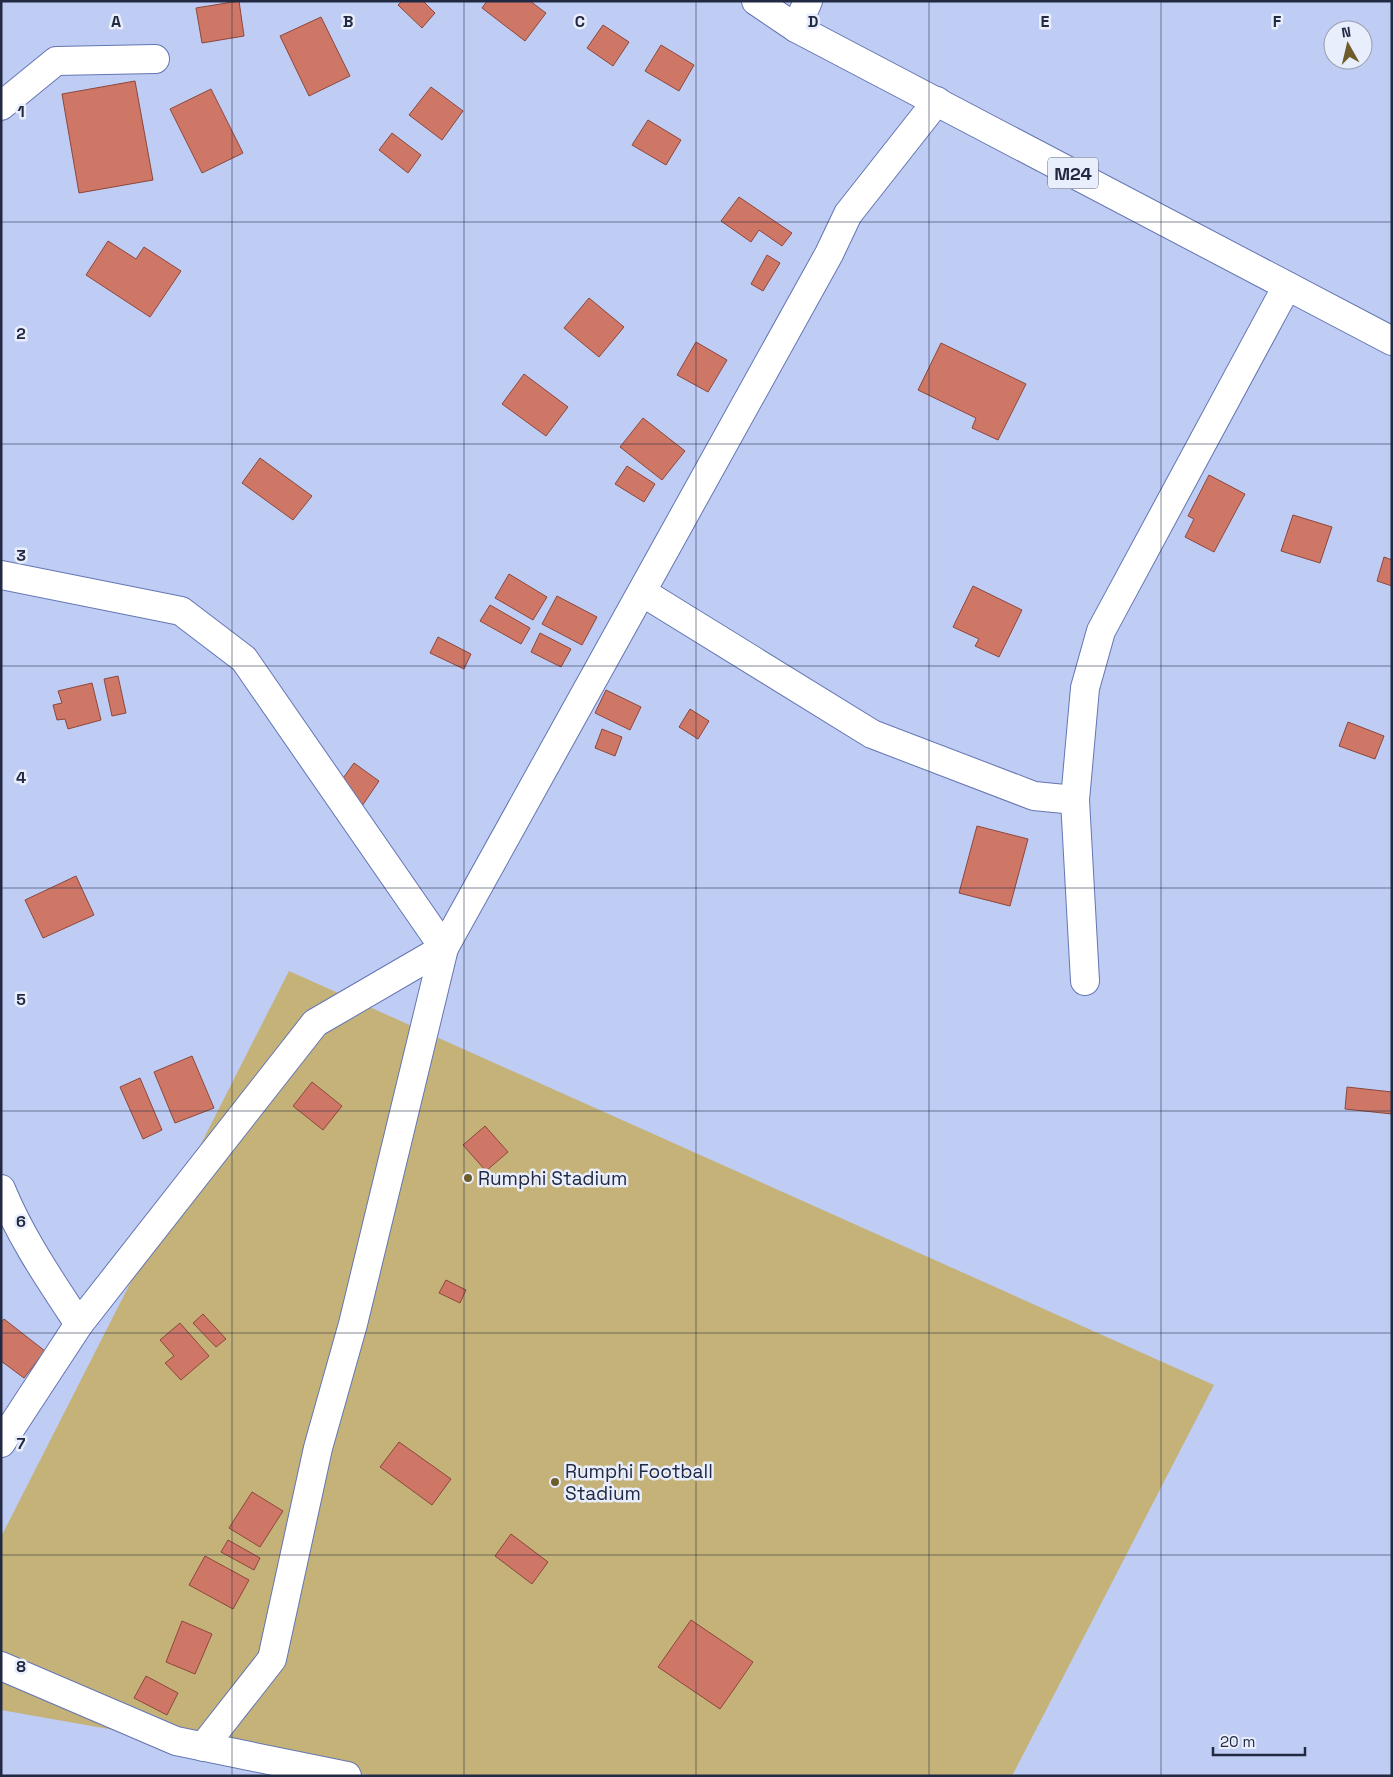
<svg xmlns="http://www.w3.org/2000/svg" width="1393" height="1777" viewBox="0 0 1393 1777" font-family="'Space Grotesk',sans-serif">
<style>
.green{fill:#c5b279}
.building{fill:#cf7767;stroke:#8c473b}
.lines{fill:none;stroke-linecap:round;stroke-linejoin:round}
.minor-casing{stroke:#6476b2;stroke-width:30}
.major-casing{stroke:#6476b2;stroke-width:30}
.minor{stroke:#fff;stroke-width:28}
.major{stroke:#fff;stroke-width:28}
.grid{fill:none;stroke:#222942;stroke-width:1;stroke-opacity:0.55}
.poi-dot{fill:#6e5d2b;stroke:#e9eefc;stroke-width:2}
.labels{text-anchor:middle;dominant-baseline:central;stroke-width:5;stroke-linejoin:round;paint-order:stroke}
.shield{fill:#e9eefc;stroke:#5e647a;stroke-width:1}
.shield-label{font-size:18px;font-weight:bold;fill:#222942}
.poi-label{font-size:19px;fill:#222942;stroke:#e9eefc;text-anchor:start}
.grid-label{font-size:16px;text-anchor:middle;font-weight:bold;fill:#222942;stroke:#e9eefc;stroke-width:5;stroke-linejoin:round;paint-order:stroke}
</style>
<rect width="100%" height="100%" fill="#bfccf4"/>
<!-- green -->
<polygon class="green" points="289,971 1214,1385 1012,1776 375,1776 1,1710 1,1537"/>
<!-- building -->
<g class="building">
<polygon points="239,1 244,36 202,43 196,8"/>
<polygon points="402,1 423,1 435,13 422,28 398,5"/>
<polygon points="487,1 530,1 546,13 525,41 482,8"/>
<polygon points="321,17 350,76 309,96 280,36"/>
<polygon points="603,25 629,42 613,66 587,48"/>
<polygon points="661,45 694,65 679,91 645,71"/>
<polygon points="135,81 153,180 79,193 62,94"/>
<polygon points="431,87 463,111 442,140 409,115"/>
<polygon points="211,89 243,153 202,173 170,109"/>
<polygon points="648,120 681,140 666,165 632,145"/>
<polygon points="392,133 421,155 408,173 379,150"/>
<polygon points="739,197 792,233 782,246 759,230 751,242 721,221"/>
<polygon points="108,241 136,259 144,247 181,271 150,317 86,275"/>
<polygon points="767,255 780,263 763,291 751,284"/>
<polygon points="589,298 624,327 599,357 564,328"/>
<polygon points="696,342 727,360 708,392 677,375"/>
<polygon points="941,343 1026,384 998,440 972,428 976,418 918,390"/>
<polygon points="524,374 568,407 546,436 502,404"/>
<polygon points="643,418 685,451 662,480 620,447"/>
<polygon points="260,458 312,496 293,520 242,483"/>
<polygon points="627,466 655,484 644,502 615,484"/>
<polygon points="1209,475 1245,494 1214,552 1185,537 1194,519 1188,516"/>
<polygon points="1293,515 1332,527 1320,563 1281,551"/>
<polygon points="1384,557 1392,560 1392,586 1377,581"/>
<polygon points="509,574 547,597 533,620 495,598"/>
<polygon points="973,586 1022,610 999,657 975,646 979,639 953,627"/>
<polygon points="557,596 597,617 582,645 542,624"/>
<polygon points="490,605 530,628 521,644 480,621"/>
<polygon points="540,633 571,649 561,667 531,652"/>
<polygon points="438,637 471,654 464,669 430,653"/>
<polygon points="118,676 126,713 112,716 104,679"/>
<polygon points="92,683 101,720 68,729 65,719 57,720 53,705 62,703 58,691"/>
<polygon points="606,690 641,707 630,730 595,713"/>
<polygon points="690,709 709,721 698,739 679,727"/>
<polygon points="1348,722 1384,736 1375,759 1339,746"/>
<polygon points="602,729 622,737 615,756 595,748"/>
<polygon points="354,763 379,781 362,806 336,788"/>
<polygon points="977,826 1028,839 1010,906 959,893"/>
<polygon points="76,876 94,915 43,938 25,900"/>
<polygon points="192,1056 214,1108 175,1123 154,1072"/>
<polygon points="140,1078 162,1130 143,1139 120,1087"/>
<polygon points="312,1082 342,1106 323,1130 293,1106"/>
<polygon points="1347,1087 1392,1092 1392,1114 1345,1109"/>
<polygon points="485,1126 508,1152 486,1171 463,1145"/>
<polygon points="446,1280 466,1290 460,1303 439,1293"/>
<polygon points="203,1314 226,1339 216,1347 193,1323"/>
<polygon points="4,1319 45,1351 24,1378 1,1361 1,1323"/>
<polygon points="180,1323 209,1356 181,1380 165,1363 174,1356 160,1340"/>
<polygon points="399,1442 451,1479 432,1505 380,1467"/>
<polygon points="252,1492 283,1511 260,1547 229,1528"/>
<polygon points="511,1534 548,1562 532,1584 495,1556"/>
<polygon points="228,1540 260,1558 254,1570 221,1552"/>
<polygon points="205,1556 249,1580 233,1609 189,1585"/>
<polygon points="691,1620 753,1662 720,1709 658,1667"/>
<polygon points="182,1621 212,1634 195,1674 166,1662"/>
<polygon points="146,1676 178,1693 167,1715 134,1698"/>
</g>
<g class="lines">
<defs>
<g id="minor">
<polyline points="796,28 808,1"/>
<polyline points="1,106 56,61 155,59"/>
<polyline points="1,575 181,611 244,659 444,948"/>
<polyline points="642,592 872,734 1034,796 1075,800"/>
<polyline points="1085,981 1075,800 1085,688 1101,631 1287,286"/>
<path d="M1,1189C21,1238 50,1280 79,1324"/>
<polyline points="1,1443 79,1324 315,1023 444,948"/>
<polyline points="1,1666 176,1741 347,1776"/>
<polyline points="203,1747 272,1659 318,1448 353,1324 444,948 829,254 848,214 937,101"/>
</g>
<polyline id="major" points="756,1 796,28 1392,341"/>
</defs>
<!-- minor casing -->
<use href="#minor" class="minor-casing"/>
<!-- major casing -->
<use href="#major" class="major-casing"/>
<!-- minor -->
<use href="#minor" class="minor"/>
<!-- major -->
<use href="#major" class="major"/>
</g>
<!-- grid -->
<path class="grid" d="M232,1V1776M464,1V1776M696,1V1776M929,1V1776M1161,1V1776M1,222H1392M1,444H1392M1,666H1392M1,888H1392M1,1111H1392M1,1333H1392M1,1555H1392"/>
<!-- markers -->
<g class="poi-dot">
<circle cx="468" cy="1178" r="5"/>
<circle cx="555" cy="1482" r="5"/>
</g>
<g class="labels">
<!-- shield labels -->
<rect class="shield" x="1048" y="157.5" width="50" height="31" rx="4"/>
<g class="shield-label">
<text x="1073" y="173">M24</text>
</g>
<!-- poi labels -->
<g class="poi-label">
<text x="478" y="1178">Rumphi Stadium</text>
<text x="565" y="1471">Rumphi Football<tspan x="565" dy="22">Stadium</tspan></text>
</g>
</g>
<g class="grid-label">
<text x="116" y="27">A</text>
<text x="348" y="27">B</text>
<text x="580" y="27">C</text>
<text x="813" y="27">D</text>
<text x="1045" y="27">E</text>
<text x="1277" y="27">F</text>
<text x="21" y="117">1</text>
<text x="21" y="339">2</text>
<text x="21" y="561">3</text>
<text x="21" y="783">4</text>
<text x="21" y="1005">5</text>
<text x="21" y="1227">6</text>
<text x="21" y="1449">7</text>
<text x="21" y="1672">8</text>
</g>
<!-- border -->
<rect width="1393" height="1777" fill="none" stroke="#222942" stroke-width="5"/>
<!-- north arrow -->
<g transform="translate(1348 45) rotate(352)"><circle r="24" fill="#e9eefc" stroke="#999fb2"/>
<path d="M0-4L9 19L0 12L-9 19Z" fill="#6e5d2b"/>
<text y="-8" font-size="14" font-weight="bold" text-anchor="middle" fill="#222942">N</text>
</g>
<!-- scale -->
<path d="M1213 1747v8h92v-8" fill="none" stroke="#222942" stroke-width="2.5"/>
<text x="1220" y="1747" font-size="15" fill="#222942" stroke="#e9eefc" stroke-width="4" paint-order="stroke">20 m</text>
</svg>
